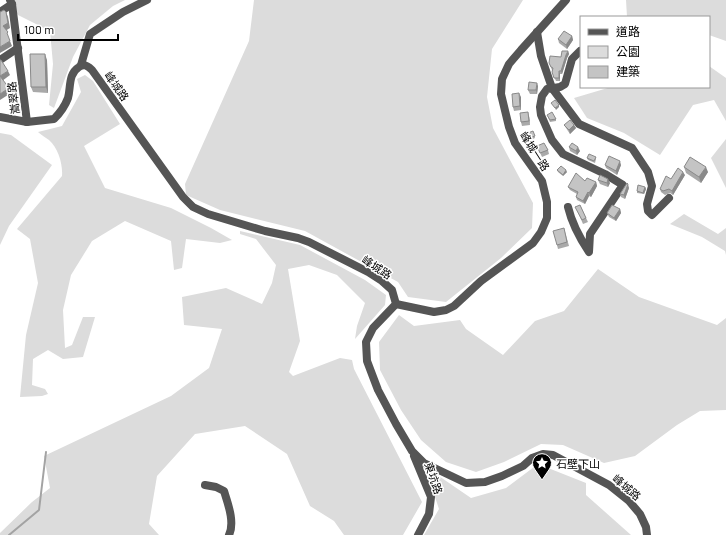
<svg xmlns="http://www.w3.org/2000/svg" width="726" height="535" viewBox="0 0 726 535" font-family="Barlow,'Noto Sans TC',sans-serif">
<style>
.green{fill:#dcdcdc}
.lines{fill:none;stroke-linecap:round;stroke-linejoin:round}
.stream{stroke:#a3a3a3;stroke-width:2}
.minor{stroke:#555;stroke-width:8}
.wall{fill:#a9a9a9}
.shaded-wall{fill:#898989}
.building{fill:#c4c4c4;stroke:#898989}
.labels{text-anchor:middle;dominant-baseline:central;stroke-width:3;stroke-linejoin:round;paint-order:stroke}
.street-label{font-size:11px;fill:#000;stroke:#fff}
.poi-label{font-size:11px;fill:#000;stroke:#fff;text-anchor:start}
</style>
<rect width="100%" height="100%" fill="#fff"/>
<!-- green -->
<g class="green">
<polygon points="9,0 125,0 113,6 90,25 73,57 54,108 49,105 53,64 50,31 18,15"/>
<polygon points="254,0 523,0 492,49 487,97 493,128 533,203 532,228 501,258 446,302 408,297 398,282 305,231 220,210 186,195 185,184 249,41"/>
<polygon points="626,0 726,0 726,41 709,35 709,17 627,17"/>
<polygon points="709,66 726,78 726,121 714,100 693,105 660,155 624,133 587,118 574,98 611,87 709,87"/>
<path d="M85,75L93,81L120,124L84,146L105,188L171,208L211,228L232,240L220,243L186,239L182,268L174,270L171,241L125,221L92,241L71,275L63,310L65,348L72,345L83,317H95L83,357L63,359L48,350L33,359L32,385L45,389L48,394L42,396L20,397L26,335L38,283L30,239L17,229L62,176C63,164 58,148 49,140C45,137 41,135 38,132L62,126L81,92L77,79Z"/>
<polygon points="0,133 11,135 52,165 9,226 0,245"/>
<polygon points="726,139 726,188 711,158"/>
<polygon points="684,214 718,234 726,228 726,255 725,251 702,237 670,224"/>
<polygon points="240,231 300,245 365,280 386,295 385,305 355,339 357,326 365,303 337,275 309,265 288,269 300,341 289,372 293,376 340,358 352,360 354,369 422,502 403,535 344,535 334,521 310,506 287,454 245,426 195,434 157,476 149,524 159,535 0,535 0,533 32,502 50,488 44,456 171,396 209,368 222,329 184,325 182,297 226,288 262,304 272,283 276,265 256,239 240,234"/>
<polygon points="598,269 639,297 717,325 726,318 726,410 700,411 677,425 635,456 604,463 563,445 541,444 504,462 476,472 446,462 421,440 401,410 380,370 379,342 399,315 414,326 460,320 466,329 503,355 535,321 564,311"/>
<polygon points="538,464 586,483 586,495 631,535 424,535 439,509 427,473 433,472 471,498 506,488"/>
</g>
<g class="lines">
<!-- stream -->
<polyline class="stream" points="9,535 39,510 46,452"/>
<!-- minor -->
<g class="minor">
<polyline points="10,0 12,4 27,122"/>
<polyline points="0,12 12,4"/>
<polyline points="537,32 541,56 552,88 579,124 632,148 648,172 652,186 647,204 648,211 652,215 669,198"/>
<polyline points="0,60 18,48"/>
<polyline points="81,65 90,34 123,12 147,0"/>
<path d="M0,117L27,122L54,119C60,113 65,106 68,98C71,87 68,74 79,67C84,63 88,66 92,70L183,197L193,207L208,214L265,231L298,238L309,242L368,272L382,281L392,290L396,304L373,328L366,342L367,361L378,390L396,424L412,451L424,463L466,483L485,482L502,476L523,466L532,458L543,454L553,455L609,485L629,501L640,514L646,527L647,535"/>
<path d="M568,207C572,224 579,237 589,252L590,234L623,185L605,174L563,154L552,140L541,115L540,107L542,96L547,89L560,87L565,84L572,59L580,51"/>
<polyline points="396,304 434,312 446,310 454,306 481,281 533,243 541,232 547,218 547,202 542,181 515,143 509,127 501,94 502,79 509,64 521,50 566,0"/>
<polyline points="414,456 431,497 429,514 418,535"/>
<path d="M205,485L216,487L224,491C228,504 235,522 229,535"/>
</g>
</g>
<!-- wall -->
<g class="wall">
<polygon points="572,36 573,40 567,49 559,43 558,39"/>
<polygon points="568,51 569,54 567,58 562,74 560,74 560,81 556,81 552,72 552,70 549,63 561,57"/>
<polygon points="47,60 48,93 33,92 31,87"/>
<polygon points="538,86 537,94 530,94 528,90"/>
<polygon points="521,97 521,110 514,111 513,107"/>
<polygon points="547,115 556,119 556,121 550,122"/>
<polygon points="529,116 530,125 522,126 521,122"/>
<polygon points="564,125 574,125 576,128 570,134"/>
<polygon points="533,131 535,138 530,140 528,133"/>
<polygon points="537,146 548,150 549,154 542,157"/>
<polygon points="569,147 580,151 577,155 570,151"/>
<polygon points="596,157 596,159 595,163 588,160 587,158"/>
<polygon points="605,165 621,165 617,175 606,168"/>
<polygon points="684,167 708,172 701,183 686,173"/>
<polygon points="557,170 567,172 563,176 558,172"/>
<polygon points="685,175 673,195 670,193 665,195 661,192 660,189 671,179"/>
<polygon points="598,180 610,183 608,187 600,184"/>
<polygon points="585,181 596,182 597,186 591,197 589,196 585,204 577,200 576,197 577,194 570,190 568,187"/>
<polygon points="645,187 646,189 644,194 637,193 637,191"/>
<polygon points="629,188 625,199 621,197 620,194"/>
<polygon points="580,205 588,222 583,224 577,210"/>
<polygon points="620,209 621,213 616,221 609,217 607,213"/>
<polygon points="564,228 569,246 558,249 557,245"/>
</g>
<!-- shaded-wall -->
<g class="shaded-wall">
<polygon points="6,12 8,17 10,28 5,31 3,26"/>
<polygon points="572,36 573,40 567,49 566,45"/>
<polygon points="10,41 12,46 0,53 0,47"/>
<polygon points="568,51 569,54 567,58 562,74 561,71 566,55"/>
<polygon points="45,54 47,60 48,93 46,87"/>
<polygon points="8,71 10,75 2,81 0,76"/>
<polygon points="559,71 560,74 560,81 559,78"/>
<polygon points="537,83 538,86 537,94 536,90"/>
<polygon points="9,88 11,93 0,100 0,94"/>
<polygon points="519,93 521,97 521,110 520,106"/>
<polygon points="559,105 559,107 556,110 555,108"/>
<polygon points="528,112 529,116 530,125 529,121"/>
<polygon points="574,125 576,128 570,134 569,130"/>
<polygon points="578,147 580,151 577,155 576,151"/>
<polygon points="620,161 621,165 617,175 616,171"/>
<polygon points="706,167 708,172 701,183 699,177"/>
<polygon points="566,170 567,172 563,176 563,175"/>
<polygon points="683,172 685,175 673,195 672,191"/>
<polygon points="608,179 610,183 608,187 607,183"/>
<polygon points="596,182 597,186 591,197 589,193"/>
<polygon points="628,184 629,188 625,199 624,195"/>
<polygon points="645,187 646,189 644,194 643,193"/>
<polygon points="588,192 589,196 585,204 583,201"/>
<polygon points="620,209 621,213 616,221 614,218"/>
</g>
<!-- building -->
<g class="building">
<polygon points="4,10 6,12 8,23 3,26 8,32 7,33 10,41 0,47 0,12"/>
<polygon points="564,31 572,36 566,45 558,39"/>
<polygon points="562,51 568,51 566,55 561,71 559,71 559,78 554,78 552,72 553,68 551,67 549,63 550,56 561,57"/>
<polygon points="30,54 45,54 46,87 31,87"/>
<polygon points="0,60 1,60 8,71 0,76 9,88 0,94"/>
<polygon points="529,82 537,83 536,90 528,90"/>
<polygon points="519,93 520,106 513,107 512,94"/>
<polygon points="555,100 559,105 555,108 551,103"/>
<polygon points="528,112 529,121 521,122 520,113"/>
<polygon points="552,112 556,119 550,120 547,115"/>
<polygon points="570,120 574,125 569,130 564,125"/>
<polygon points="533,131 535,136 529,138 528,133"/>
<polygon points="544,143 548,150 540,153 537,146"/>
<polygon points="572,143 578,147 576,151 569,147"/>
<polygon points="589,154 596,157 594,161 587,158"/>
<polygon points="609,156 620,161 616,171 605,165"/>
<polygon points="690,157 706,167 699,177 684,167"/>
<polygon points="561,166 566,170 563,175 557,170"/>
<polygon points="678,168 683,172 672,191 669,189 663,191 660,189 666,176 671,179"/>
<polygon points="576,173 585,181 587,178 596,182 589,193 588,192 583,201 576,197 578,192 568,187"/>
<polygon points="600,175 608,179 607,183 598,180"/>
<polygon points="627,183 628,184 624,195 620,194"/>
<polygon points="638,185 645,187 643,193 637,191"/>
<polygon points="580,205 586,218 582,220 575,207"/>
<polygon points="612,205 620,209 614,218 607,213"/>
<polygon points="564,228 567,242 557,245 553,231"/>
</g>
<!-- icons -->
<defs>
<symbol id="sight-pin" viewBox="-11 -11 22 30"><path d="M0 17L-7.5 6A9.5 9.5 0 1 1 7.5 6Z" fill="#000" stroke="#fff"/><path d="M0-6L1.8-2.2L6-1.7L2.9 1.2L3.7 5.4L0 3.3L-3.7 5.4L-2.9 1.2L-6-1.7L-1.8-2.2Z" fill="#fff"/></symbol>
</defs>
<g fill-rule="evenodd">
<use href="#sight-pin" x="531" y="452" width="22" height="30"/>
</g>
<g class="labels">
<!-- street labels -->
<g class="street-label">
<text transform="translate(117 86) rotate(55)">峰城路</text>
<text transform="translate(13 98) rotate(-97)">嵩翠路</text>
<text transform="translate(535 151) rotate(57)">峰城一路</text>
<text transform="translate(377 267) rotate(33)">峰城路</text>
<text transform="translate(434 478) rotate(71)">東坑路</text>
<text transform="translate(627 487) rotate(40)">峰城路</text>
</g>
<!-- poi labels -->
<g class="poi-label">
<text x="556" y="463">石壁下山</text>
</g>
</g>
<!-- legend -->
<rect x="580" y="16" width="130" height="72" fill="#ffffff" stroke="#999999"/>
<rect x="588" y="29" width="20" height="6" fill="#555555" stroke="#999999"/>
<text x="616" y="36" font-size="12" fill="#000000">道路</text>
<rect x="588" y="46" width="20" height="12" fill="#dcdcdc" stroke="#999999"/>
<text x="616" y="56" font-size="12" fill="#000000">公園</text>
<rect x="588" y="66" width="20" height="12" fill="#c4c4c4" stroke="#999999"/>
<text x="616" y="76" font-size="12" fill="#000000">建築</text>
<!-- scale -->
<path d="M18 34v6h100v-6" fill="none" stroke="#000000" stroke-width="2"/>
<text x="24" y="34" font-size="12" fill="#000000" stroke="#ffffff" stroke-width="3" paint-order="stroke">100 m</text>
</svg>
